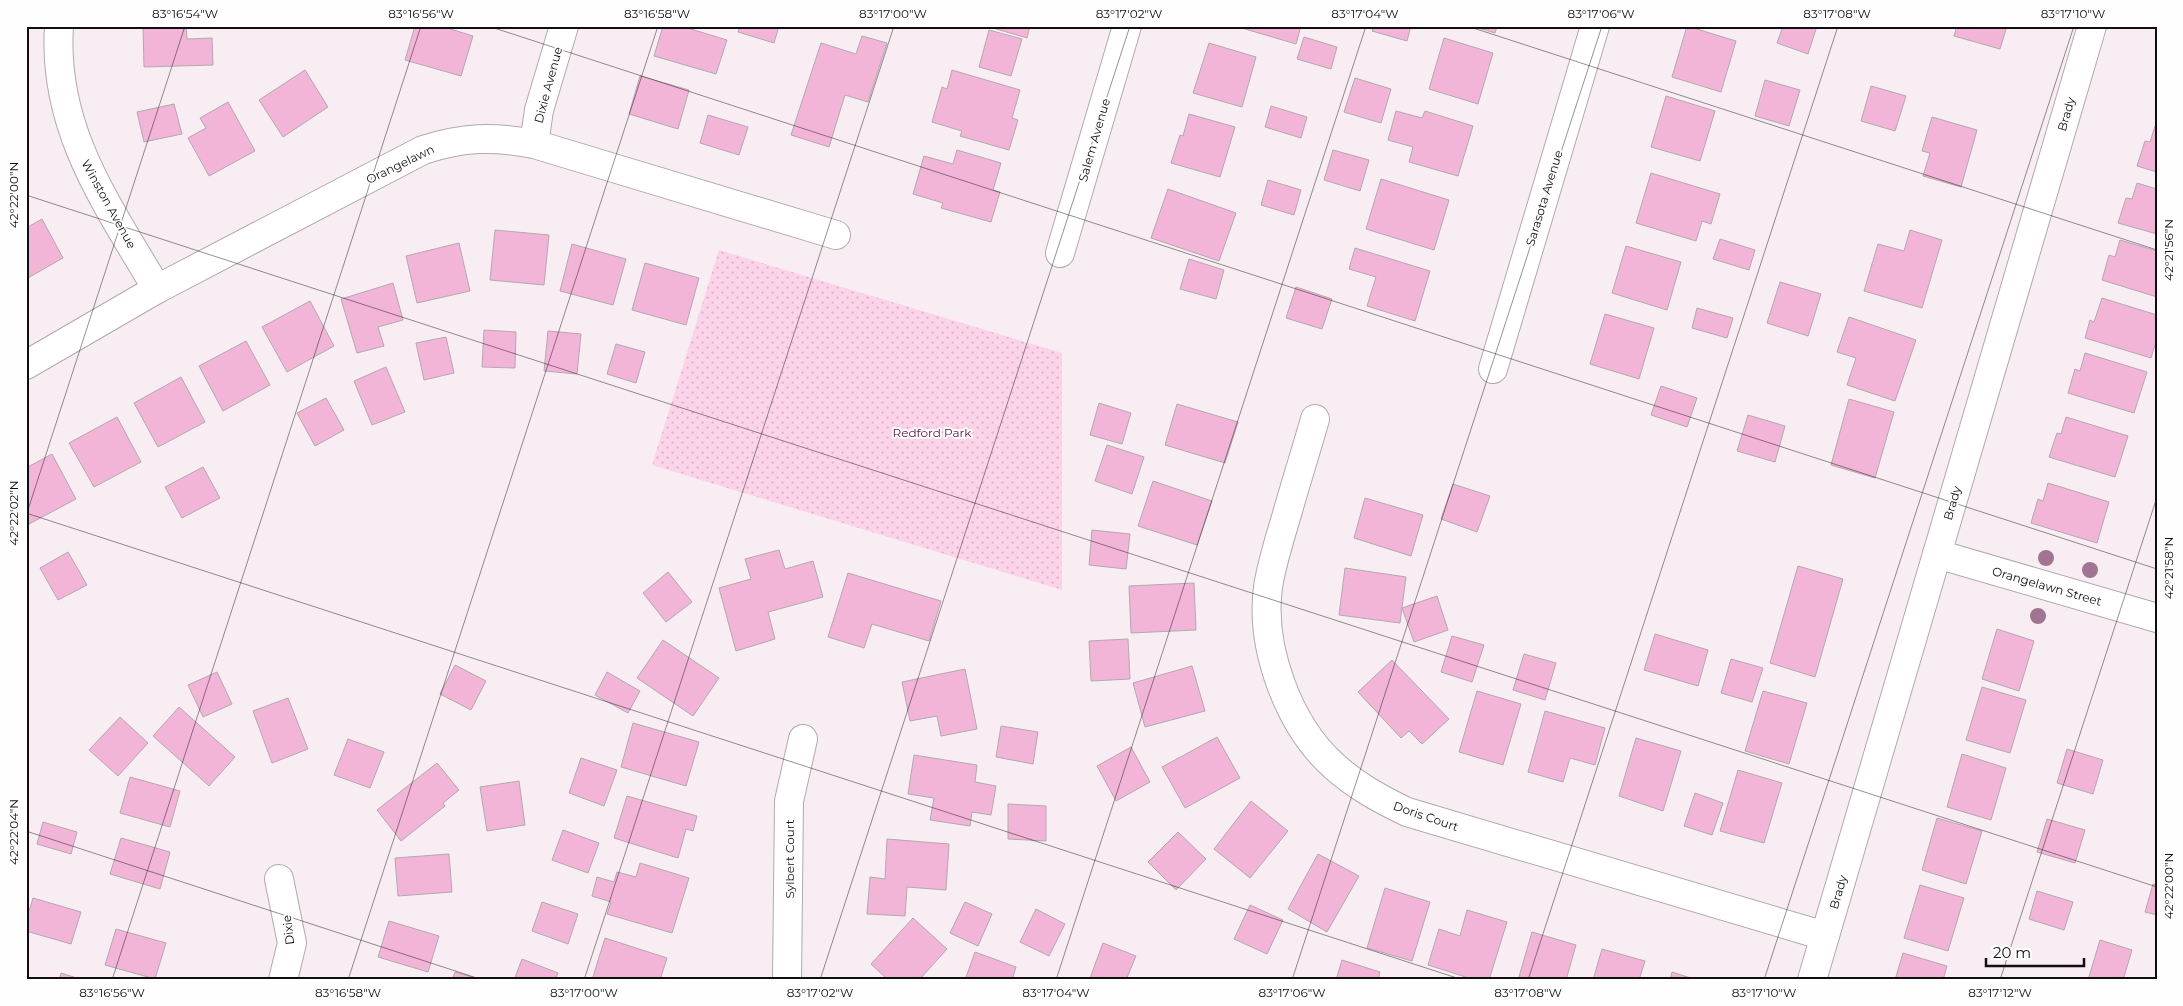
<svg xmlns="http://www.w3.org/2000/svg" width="2183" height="1006" viewBox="0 0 2183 1006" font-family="Montserrat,sans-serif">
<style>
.park{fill:url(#park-dots)}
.building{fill:#f2b4d7;stroke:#b3a9ae}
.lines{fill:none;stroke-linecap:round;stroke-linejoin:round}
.minor-casing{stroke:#b3a8ae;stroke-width:30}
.minor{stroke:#fff;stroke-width:28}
.tree{fill:#a17592}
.ticks{fill:none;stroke:#110e0f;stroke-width:1;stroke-opacity:0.45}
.labels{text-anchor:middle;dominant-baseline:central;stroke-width:4;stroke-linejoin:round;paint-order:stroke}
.street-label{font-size:12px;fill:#110e0f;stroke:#fefefe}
.park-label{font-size:12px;fill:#591242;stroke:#fefefe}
.neatline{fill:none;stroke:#110e0f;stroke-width:2}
.ticks-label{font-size:12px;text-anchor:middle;fill:#110e0f}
</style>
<defs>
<pattern id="park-dots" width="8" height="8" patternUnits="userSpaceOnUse" patternTransform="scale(1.25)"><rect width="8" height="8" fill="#fcd3e9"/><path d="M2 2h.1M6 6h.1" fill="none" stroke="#d7b4c7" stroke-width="1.8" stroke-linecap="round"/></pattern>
</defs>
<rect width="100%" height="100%" fill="#f8edf3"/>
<!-- park -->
<polygon class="park" points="719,250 1062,353 1062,590 652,465"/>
<!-- building -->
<g class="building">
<polygon points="143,26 186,26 187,39 212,38 213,65 144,67"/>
<polygon points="415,26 441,26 473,36 461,76 405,60"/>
<polygon points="663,26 681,26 727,40 716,74 654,56"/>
<polygon points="740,26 779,26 774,43 738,32"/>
<polygon points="986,26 1030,26 1027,38"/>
<polygon points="1235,26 1301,26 1296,44"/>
<polygon points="1374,26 1411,26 1407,41 1372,31"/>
<polygon points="1472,26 1497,26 1495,33"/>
<polygon points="1687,26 1736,41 1721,92 1672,77"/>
<polygon points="1783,26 1817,26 1808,54 1777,43"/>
<polygon points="1957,26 2007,26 2000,49 1954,36"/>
<polygon points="989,30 1022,39 1011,76 979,67"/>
<polygon points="862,36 887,43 868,102 845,95 829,147 791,135 821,43 856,54"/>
<polygon points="1304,37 1337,47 1331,69 1297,59"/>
<polygon points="1444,38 1493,53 1478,104 1429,89"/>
<polygon points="1209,43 1256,57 1242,107 1193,93"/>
<polygon points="305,70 328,107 283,137 259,100"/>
<polygon points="952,70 1020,90 1012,118 1018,120 1009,150 960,136 962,131 932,122 942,87 947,89"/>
<polygon points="640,76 689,90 678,129 629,114"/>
<polygon points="1355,78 1391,89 1381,123 1344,112"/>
<polygon points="1765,80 1800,90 1789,126 1755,116"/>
<polygon points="1871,86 1906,96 1895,131 1861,121"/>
<polygon points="1666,96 1715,111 1700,161 1651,147"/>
<polygon points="228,102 255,151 209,176 188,138 206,128 200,118"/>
<polygon points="174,104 182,134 144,142 137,112"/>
<polygon points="1271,106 1307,117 1301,138 1265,127"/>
<polygon points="1396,111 1422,118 1425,111 1473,126 1458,176 1409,162 1413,147 1388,140"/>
<polygon points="1189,114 1235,127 1220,177 1171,163 1180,135 1183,136"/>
<polygon points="708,115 748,127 739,155 700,143"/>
<polygon points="1932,117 1977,130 1961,187 1923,176 1930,153 1922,151"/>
<polygon points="2155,126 2157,126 2157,172 2137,166 2145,141 2150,142"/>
<polygon points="957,150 1001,163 993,190 1000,192 991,222 941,208 943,203 913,194 924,156 953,164"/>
<polygon points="1333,150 1369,160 1360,191 1324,180"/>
<polygon points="1651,173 1720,194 1711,224 1702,221 1696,241 1636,223"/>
<polygon points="1381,179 1449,200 1434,250 1366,229"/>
<polygon points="1268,180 1301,190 1294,215 1261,205"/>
<polygon points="2137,183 2157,189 2157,234 2118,223 2126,198 2132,199"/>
<polygon points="1168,189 1236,213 1219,261 1151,238"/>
<polygon points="42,219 63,258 26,279 26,228"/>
<polygon points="495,230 549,235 544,285 490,280"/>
<polygon points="1910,230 1942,240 1922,308 1864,291 1878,244 1904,251"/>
<polygon points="1720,239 1755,250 1749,270 1713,259"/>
<polygon points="2120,240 2157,251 2157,297 2102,280 2109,255 2115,257"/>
<polygon points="459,243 470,291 417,303 406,256"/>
<polygon points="572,244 626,259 613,305 560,291"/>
<polygon points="1626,246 1681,262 1667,310 1612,293"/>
<polygon points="1355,248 1430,271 1415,321 1367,306 1376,277 1349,269"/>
<polygon points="1189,259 1224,270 1216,299 1180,289"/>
<polygon points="645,263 699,278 686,325 632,310"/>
<polygon points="1780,282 1821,294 1808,336 1767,323"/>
<polygon points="393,283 403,320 378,327 384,346 357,353 341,299"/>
<polygon points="1296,287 1332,299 1322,329 1286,318"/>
<polygon points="2102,298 2157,315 2157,338 2151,358 2085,338 2090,320 2094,322"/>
<polygon points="310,301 334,346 287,372 262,327"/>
<polygon points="1697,308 1733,318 1727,338 1692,328"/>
<polygon points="1605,314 1654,328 1639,379 1590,364"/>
<polygon points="1849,317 1916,340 1895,401 1847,385 1856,358 1837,352"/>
<polygon points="484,330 516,332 515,368 482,367"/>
<polygon points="548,331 581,334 577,374 544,371"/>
<polygon points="446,337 454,373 424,380 416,343"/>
<polygon points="246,341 270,385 223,411 199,366"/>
<polygon points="616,344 645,352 636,383 607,374"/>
<polygon points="2085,353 2147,372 2134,413 2068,393 2075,369 2080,371"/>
<polygon points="386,367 405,412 372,425 354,381"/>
<polygon points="181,377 205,422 158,447 134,403"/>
<polygon points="1661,386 1697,398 1687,427 1651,415"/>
<polygon points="326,398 344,430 315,446 297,413"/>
<polygon points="1849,399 1894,412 1875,478 1831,465"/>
<polygon points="1099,403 1131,413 1122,444 1090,435"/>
<polygon points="1177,404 1238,422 1225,463 1165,445"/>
<polygon points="1748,415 1785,426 1775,462 1737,451"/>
<polygon points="117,417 141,462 94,487 69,443"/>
<polygon points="2066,417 2128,436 2115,477 2049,457 2057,433 2061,434"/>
<polygon points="1107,445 1144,457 1132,494 1095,481"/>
<polygon points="52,454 76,499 29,524 26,520 26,468"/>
<polygon points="203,467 220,498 182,518 165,487"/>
<polygon points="1153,481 1212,501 1197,545 1138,526"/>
<polygon points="2048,483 2109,502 2097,543 2031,523 2038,499 2043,501"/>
<polygon points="1453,484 1490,496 1477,532 1441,519"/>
<polygon points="1365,498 1423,515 1411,556 1354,538"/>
<polygon points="1092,530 1130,534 1126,569 1089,565"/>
<polygon points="779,550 785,569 813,561 823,597 768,612 775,639 736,651 719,588 751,579 745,559"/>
<polygon points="68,552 87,585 58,600 40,568"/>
<polygon points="1798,566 1843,579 1815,677 1770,663"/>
<polygon points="1345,568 1406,577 1400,623 1339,615"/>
<polygon points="668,572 692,602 666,622 643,593"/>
<polygon points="848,573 941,601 929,641 872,624 864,648 828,637"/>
<polygon points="1194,583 1196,630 1131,633 1129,586"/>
<polygon points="1437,596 1448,630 1414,642 1402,608"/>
<polygon points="1997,629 2034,641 2019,691 1982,679"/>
<polygon points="1655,634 1708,650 1698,686 1644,670"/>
<polygon points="1452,636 1484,645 1472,682 1441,672"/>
<polygon points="1128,639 1130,679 1091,681 1089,641"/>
<polygon points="663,640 719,678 693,716 637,678"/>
<polygon points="1524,654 1556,663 1545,700 1513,690"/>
<polygon points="1731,659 1763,668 1752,702 1721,693"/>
<polygon points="1392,660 1449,719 1422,744 1409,731 1401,738 1358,692"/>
<polygon points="455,665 486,681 471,710 440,694"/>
<polygon points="1192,666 1205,711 1145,727 1133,683"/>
<polygon points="965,669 977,729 941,736 937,716 910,721 902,682"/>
<polygon points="217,672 232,704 203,717 188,685"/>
<polygon points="607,672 640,691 628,713 595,695"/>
<polygon points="1982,687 2026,700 2010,753 1966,740"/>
<polygon points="1477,691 1521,704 1503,765 1459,752"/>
<polygon points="1763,691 1807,703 1789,764 1745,751"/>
<polygon points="288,698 308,749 272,763 253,711"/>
<polygon points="179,707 235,757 209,786 153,736"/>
<polygon points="1545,711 1605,728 1595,765 1570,758 1563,782 1528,772"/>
<polygon points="120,717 148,743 118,776 89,750"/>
<polygon points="633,723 699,742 686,786 621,767"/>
<polygon points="1001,726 1038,732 1033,764 996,757"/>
<polygon points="1217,737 1240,778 1185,808 1162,767"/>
<polygon points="1636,738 1681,751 1663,811 1619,796"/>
<polygon points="348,739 384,752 370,788 334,775"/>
<polygon points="1131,747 1150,782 1116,801 1097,766"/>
<polygon points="2067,749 2103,760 2093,794 2057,783"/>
<polygon points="1962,754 2006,768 1991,820 1947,807"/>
<polygon points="914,755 977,765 975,782 996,786 991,815 972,812 970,826 930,820 934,798 908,794"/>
<polygon points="581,758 617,770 604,806 569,793"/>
<polygon points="437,763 459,790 443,803 445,806 401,841 377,810"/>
<polygon points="1738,770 1782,783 1764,843 1720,831"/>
<polygon points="130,777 180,791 170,827 120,813"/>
<polygon points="519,781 525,825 487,831 480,787"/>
<polygon points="1695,793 1723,803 1712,835 1684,826"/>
<polygon points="627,796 697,816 693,831 686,829 678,858 614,838"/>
<polygon points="1251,801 1288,831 1250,878 1214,849"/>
<polygon points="1008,804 1046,806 1046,841 1008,839"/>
<polygon points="1937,818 1982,831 1966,884 1922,870"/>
<polygon points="2047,819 2085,830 2075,863 2037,852"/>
<polygon points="43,822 77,832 71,854 37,844"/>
<polygon points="563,830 599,843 588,873 552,860"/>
<polygon points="1178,832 1206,859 1176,890 1148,862"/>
<polygon points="121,838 170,852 160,889 110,874"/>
<polygon points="887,839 949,844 946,890 907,887 905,916 867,914 870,877 885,879"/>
<polygon points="449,854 452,892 398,896 395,858"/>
<polygon points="1318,854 1359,876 1327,932 1288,909"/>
<polygon points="640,863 689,878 672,933 607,914 611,902 592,896 597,877 614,882 617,872 636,877"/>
<polygon points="2153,884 2157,885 2157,915 2145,912"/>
<polygon points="1920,885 1964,898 1948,951 1904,938"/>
<polygon points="1385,888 1430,902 1412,961 1367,948"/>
<polygon points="2037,891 2073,902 2064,930 2029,919"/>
<polygon points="33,898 81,912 71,944 26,931 26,921"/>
<polygon points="542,902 578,914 568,944 532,931"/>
<polygon points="965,902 992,914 978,946 950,933"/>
<polygon points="1250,905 1283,920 1267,954 1234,939"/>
<polygon points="1036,909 1065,924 1049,956 1020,942"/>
<polygon points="1467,910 1507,922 1489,980 1475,980 1428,965 1439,929 1460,936"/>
<polygon points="913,918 947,949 919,980 888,980 871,964"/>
<polygon points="389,921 439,936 428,972 378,957"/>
<polygon points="116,929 166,943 155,979 105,965"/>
<polygon points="1532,932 1576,945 1566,980 1518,980"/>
<polygon points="605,938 667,958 660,980 592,980"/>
<polygon points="2100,940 2132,950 2123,980 2088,980"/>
<polygon points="1103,943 1136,956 1126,980 1090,978"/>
<polygon points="1602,949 1645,961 1639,980 1593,980"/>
<polygon points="975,952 1016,967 1012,980 965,980"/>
<polygon points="1903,953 1947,966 1943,980 1895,980"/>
<polygon points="522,959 558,973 555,980 514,980"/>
<polygon points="1342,960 1380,972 1378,980 1336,980"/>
<polygon points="455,972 482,980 452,980"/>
<polygon points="1672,972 1697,980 1670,980"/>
<polygon points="61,973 83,980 59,980"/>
</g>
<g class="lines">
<defs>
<g id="minor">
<path d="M59,26C52,129 107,204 157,289"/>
<polyline points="534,144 539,110 564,26"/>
<polyline points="1060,253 1127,26"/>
<path d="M26,365L157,289L423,150C463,137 493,136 534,144L836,235"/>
<polyline points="1493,369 1595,26"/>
<path d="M1315,419C1306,451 1296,482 1287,514C1280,538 1272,562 1268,587C1260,647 1288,725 1334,766C1356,786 1380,799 1407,812L1825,936"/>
<polyline points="1937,554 2157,618"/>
<polyline points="279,879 292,943 283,980"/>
<polyline points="787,980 789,801 803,739"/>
<polyline points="1812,980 2092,26"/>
</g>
</defs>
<!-- minor casing -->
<use href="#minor" class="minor-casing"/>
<!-- minor -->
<use href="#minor" class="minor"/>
</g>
<!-- trees -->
<g class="tree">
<circle cx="2046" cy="558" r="8"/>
<circle cx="2090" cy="570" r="8"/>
<circle cx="2038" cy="616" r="8"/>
</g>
<!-- ticks -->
<path class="ticks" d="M488,26L2157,569M1467,26L2157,250M26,195L2157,887M26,513L1463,980M26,516L185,26M26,831L483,980M112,980L421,26M348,980L658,26M584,980L894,26M820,980L1130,26M1056,980L1366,26M1292,980L1602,26M1528,980L1838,26M1764,980L2074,26M2000,980L2157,497"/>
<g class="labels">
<!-- street labels -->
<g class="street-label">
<text transform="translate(548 85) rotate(-75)">Dixie Avenue</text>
<text transform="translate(2066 114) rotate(-74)">Brady</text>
<text transform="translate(1094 140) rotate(-74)">Salem Avenue</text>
<text transform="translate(400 164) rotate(-26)">Orangelawn</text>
<text transform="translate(1544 198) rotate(-73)">Sarasota Avenue</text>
<text transform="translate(109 204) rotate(61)">Winston Avenue</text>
<text transform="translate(1952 503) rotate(-74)">Brady</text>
<text transform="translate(2047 586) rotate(16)">Orangelawn Street</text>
<text transform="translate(1426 816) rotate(19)">Doris Court</text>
<text transform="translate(789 859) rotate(-90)">Sylbert Court</text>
<text transform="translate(1838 892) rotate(-74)">Brady</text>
<text transform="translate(288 930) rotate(-97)">Dixie</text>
</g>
<!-- park labels -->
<g class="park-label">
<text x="932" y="432">Redford Park</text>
</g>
</g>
<!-- border -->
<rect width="2183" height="1006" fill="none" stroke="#fefefe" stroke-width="55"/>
<!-- scale -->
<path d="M1986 958v8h98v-8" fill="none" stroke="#110e0f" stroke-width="2.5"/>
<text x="1993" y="958" font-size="15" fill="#110e0f" stroke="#fefefe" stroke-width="4" paint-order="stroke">20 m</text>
<rect x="28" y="28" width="2128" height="950" class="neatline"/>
<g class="ticks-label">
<text x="185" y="18">83°16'54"W</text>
<text x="421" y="18">83°16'56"W</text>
<text x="657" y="18">83°16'58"W</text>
<text x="893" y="18">83°17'00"W</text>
<text x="1129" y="18">83°17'02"W</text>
<text x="1365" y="18">83°17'04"W</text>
<text x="1601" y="18">83°17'06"W</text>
<text x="1837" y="18">83°17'08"W</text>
<text x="2073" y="18">83°17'10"W</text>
<text transform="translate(14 195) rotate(-90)" y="4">42°22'00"N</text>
<text transform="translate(2169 250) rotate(-90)" y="4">42°21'56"N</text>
<text transform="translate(14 513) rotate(-90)" y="4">42°22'02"N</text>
<text transform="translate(2169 568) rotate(-90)" y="4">42°21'58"N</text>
<text transform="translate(14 832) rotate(-90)" y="4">42°22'04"N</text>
<text transform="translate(2169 886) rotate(-90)" y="4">42°22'00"N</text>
<text x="112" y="997">83°16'56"W</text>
<text x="348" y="997">83°16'58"W</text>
<text x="584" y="997">83°17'00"W</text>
<text x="820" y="997">83°17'02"W</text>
<text x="1056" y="997">83°17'04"W</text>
<text x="1292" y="997">83°17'06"W</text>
<text x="1528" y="997">83°17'08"W</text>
<text x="1764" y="997">83°17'10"W</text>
<text x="2000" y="997">83°17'12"W</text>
</g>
</svg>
